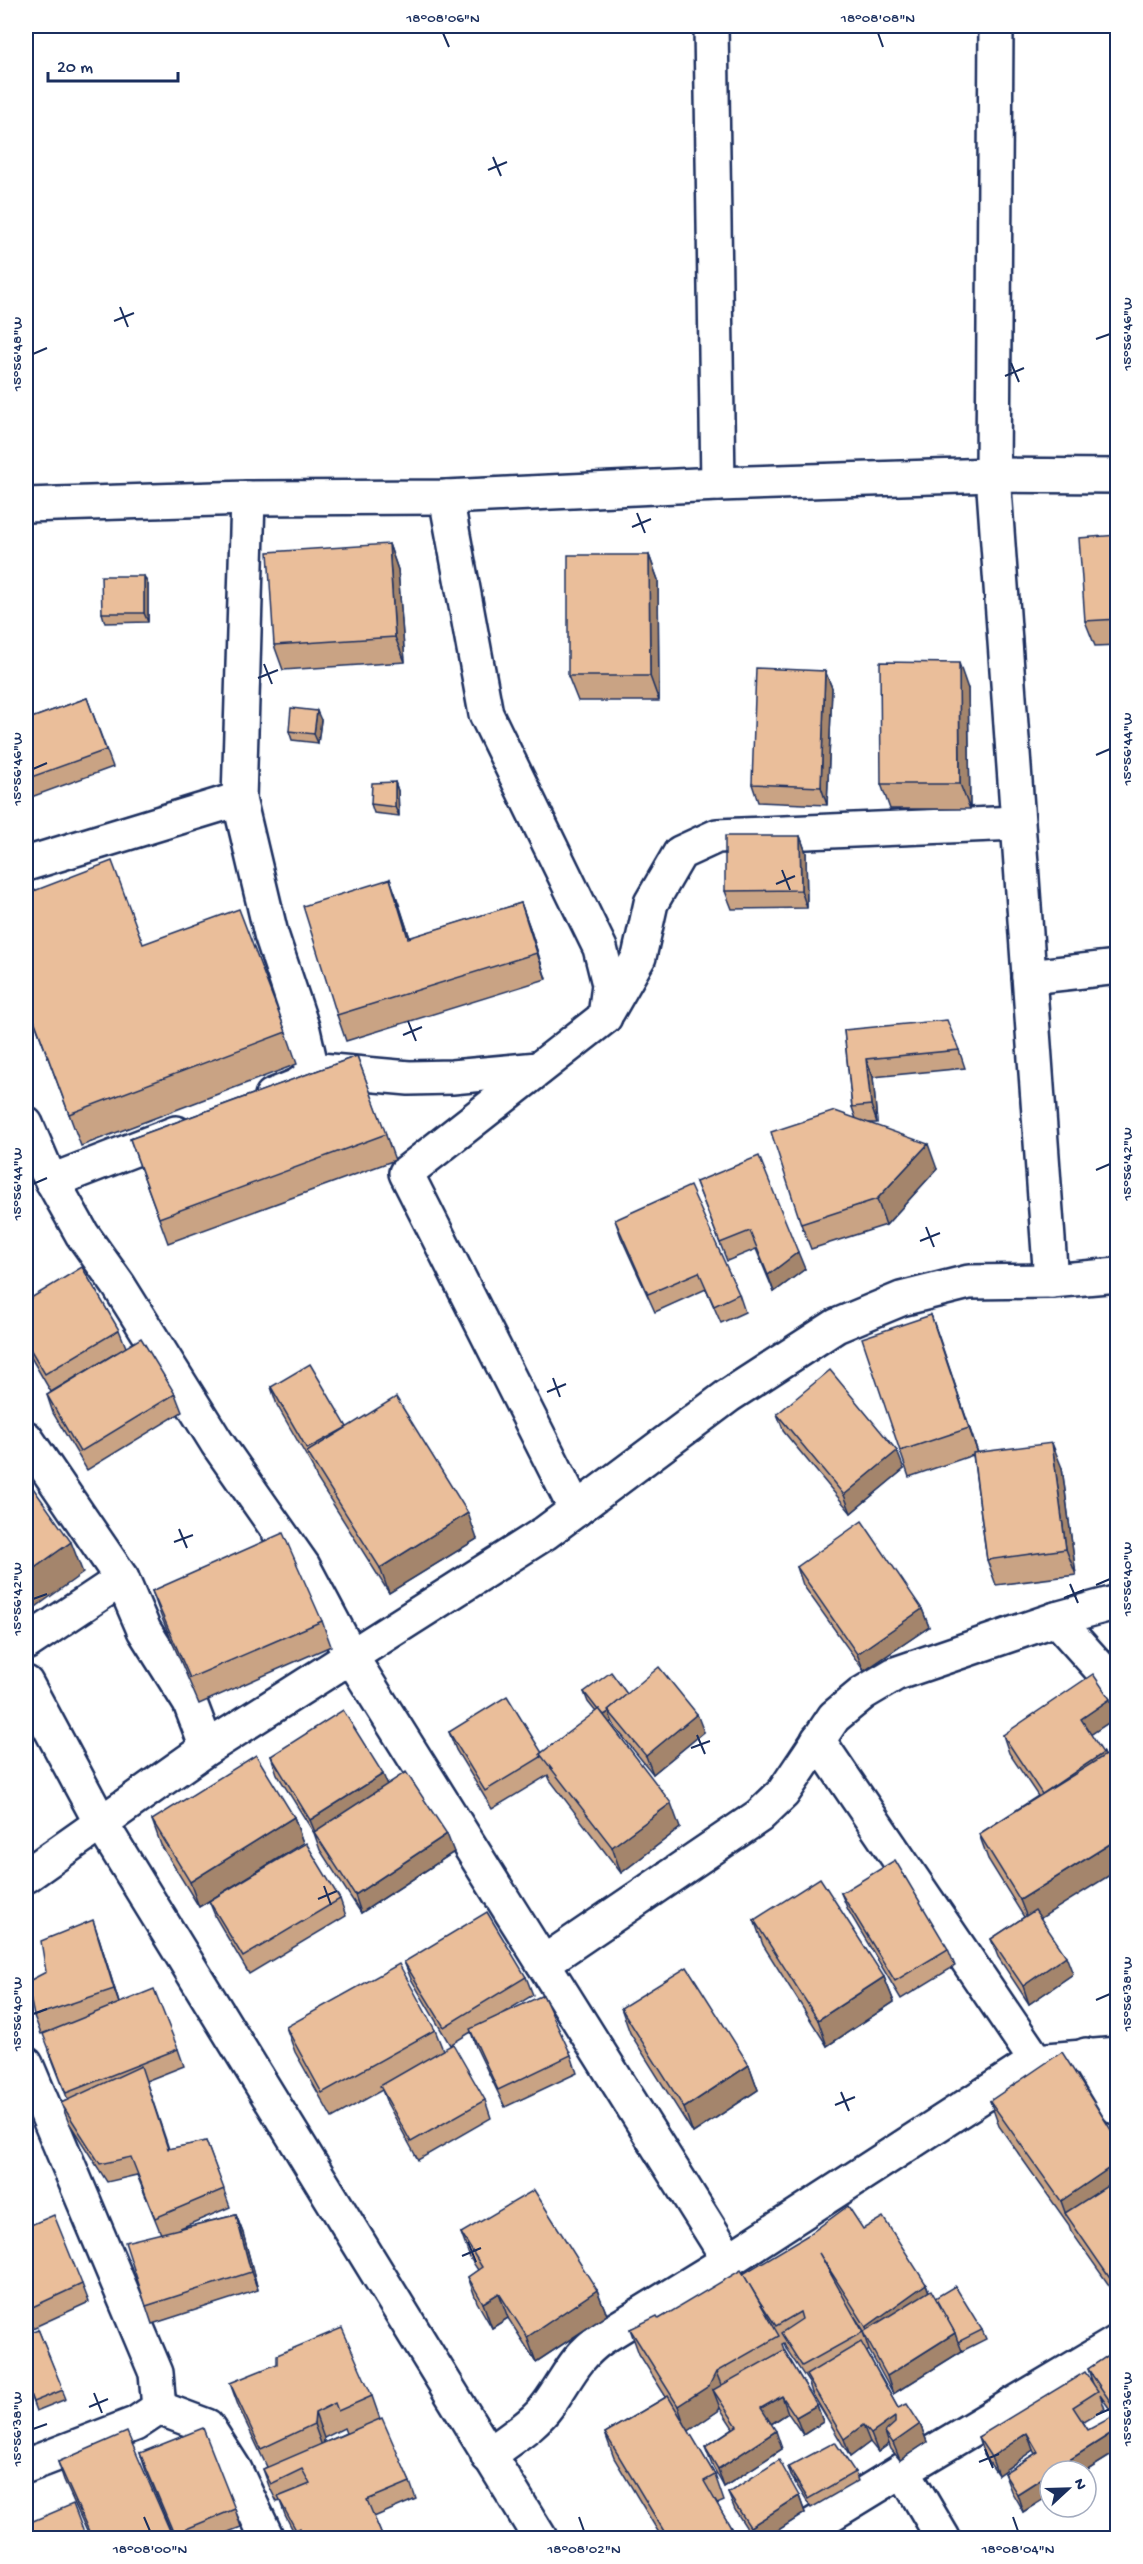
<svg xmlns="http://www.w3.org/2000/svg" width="1143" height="2564" viewBox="0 0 1143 2564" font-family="'Gochi Hand',sans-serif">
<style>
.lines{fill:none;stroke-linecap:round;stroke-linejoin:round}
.minor-casing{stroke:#1b2f5e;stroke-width:38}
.minor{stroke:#fff;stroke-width:33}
.wall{fill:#c9a384;stroke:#1b2f5e;stroke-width:1.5;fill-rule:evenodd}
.shaded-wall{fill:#a4856c;stroke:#1b2f5e;stroke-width:1.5}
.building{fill:#eabe9a;stroke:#1b2f5e;stroke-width:1.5}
.ticks{fill:none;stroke:#1b2f5e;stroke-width:2}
.neatline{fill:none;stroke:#1b2f5e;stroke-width:2}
.ticks-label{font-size:15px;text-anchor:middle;fill:#1b2f5e}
</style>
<rect width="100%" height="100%" fill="#fff"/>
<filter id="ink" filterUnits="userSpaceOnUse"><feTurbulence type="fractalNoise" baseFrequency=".0167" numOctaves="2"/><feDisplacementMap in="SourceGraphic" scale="12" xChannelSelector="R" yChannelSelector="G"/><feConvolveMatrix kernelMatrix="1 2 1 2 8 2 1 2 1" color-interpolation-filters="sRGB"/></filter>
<g filter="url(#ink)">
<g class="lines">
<defs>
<g id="minor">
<polyline points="711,26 718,484"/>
<polyline points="446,497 486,714 600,948 609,984 605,1017 406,1173 576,1510"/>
<polyline points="248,498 239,799 271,934 303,1030 312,1070 307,1079 297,1086 272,1096"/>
<polyline points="26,505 248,498 446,497 718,484 993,475 1118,476"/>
<polyline points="26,864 239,799"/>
<polyline points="1029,977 1118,967"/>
<polyline points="608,1011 639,957 651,903 680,853 717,836 1017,823"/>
<polyline points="320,1070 409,1078 452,1077 538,1069"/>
<polyline points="26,1124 44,1166 82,1234 119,1286 217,1443 303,1566 352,1658 729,2260"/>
<polyline points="52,1181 176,1133"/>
<polyline points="1051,1281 1118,1275"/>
<polyline points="26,1438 122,1579 144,1630 190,1703 207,1748"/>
<polyline points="1056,1619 1118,1688"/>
<polyline points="26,1643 122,1579"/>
<polyline points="26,1683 101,1823 540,2538"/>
<polyline points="818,1740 1036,2061"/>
<polyline points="26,1876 207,1748 545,1533 728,1396 836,1326 901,1299 969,1282 1051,1281 993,475 996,26"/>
<polyline points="543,1963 759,1816 783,1793 834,1717 863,1693 895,1674 1056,1619 1118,1602"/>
<polyline points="1086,2055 1118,2108"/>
<polyline points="26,2064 156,2373 159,2408"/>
<polyline points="159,2408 207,2426 235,2470 267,2538"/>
<path d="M488,2456C507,2440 533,2426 548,2405C568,2378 573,2359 602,2338L729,2260L1036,2061L1118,2054"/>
<polyline points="26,2466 135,2424 159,2408"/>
<polyline points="903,2470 943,2538"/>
<polyline points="792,2538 903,2470 1118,2342"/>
</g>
</defs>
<!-- minor casing -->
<use href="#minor" class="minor-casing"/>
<!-- minor -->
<use href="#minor" class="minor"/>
</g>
<!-- wall -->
<g class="wall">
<polygon points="1118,535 1118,645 1095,646 1085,621"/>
<polygon points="389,544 398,570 405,662 283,670 274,645"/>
<polygon points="649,555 658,580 659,701 578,701 568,676"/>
<polygon points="144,576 148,585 148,622 105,623 102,613"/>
<polygon points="825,671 832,688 827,805 758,802 752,784"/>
<polygon points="968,689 970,809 890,809 881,784"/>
<polygon points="87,698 113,767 26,799 26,720"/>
<polygon points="321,720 318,743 292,740 289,731"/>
<polygon points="395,782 398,791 399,816 374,813 371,804"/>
<polygon points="800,836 806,853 807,908 732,909 725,891"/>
<polygon points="390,879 410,938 521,903 530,928 546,979 346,1041 337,1015"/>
<polygon points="143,944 286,1032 297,1064 81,1146 26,999"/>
<polygon points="844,1030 959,1050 965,1068 873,1077 877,1123 870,1123 937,1169 886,1225 811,1249 801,1224 856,1119 852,1107"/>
<polygon points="357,1056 395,1160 168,1243 130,1139"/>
<polygon points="696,1182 805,1269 774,1292 756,1249 727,1261"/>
<polygon points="615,1220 739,1294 745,1312 721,1323 706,1289 655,1312 621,1237"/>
<polygon points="26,1301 119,1330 126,1347 175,1394 182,1412 87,1470 53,1413 47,1395 116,1353 51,1392 26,1349"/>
<polygon points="931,1315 978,1453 1062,1468 1076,1575 996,1585 987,1560 973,1455 909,1477 900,1451"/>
<polygon points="271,1387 347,1427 477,1539 389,1593 316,1477 312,1466 277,1405"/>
<polygon points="777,1414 904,1469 851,1513 784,1432"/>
<polygon points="797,1567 922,1609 929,1627 864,1671 803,1585"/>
<polygon points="152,1591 322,1621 331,1646 199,1704 161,1616"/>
<polygon points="584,1692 627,1694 704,1732 653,1774 615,1727 612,1721 610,1723 680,1828 621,1873 550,1780 548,1775 492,1809 456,1750 449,1732 542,1753 596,1712 588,1702"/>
<polygon points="1117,1717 1091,1734 1040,1918 1073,1974 1029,2004 998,1957 991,1939 1024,1917 988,1859 979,1834 1038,1796 1009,1753 1003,1735"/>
<polygon points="271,1756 387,1784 454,1852 361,1913 320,1850 314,1833 277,1774"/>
<polygon points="294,1817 303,1843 224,1892 340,1899 346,1916 249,1974 216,1918 209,1901 199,1907 161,1845 152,1820"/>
<polygon points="841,1893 948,1949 955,1966 901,1999 848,1910"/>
<polygon points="754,1920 884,1977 894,2002 827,2046 763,1945"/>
<polygon points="99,1938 119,2003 178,2049 184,2066 146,2081 169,2149 206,2141 230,2207 178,2229 236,2215 243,2233 258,2290 152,2324 146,2306 161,2234 137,2175 107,2182 68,2121 61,2103 68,2100 49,2051 49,2031 41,2034 34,2016 46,1972"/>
<polygon points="404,1962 526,1977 533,1995 500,2015 571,2055 577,2073 505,2107 476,2047 471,2032 450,2045 411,1979"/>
<polygon points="621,2008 749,2065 758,2090 693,2133 630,2033"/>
<polygon points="286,2027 435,2030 443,2050 485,2100 491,2118 418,2160 387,2103 382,2090 332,2118 295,2052"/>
<polygon points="990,2101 1118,2141 1118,2298 1071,2231 1069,2225 999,2126"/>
<polygon points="26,2227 82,2284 89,2302 26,2331"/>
<polygon points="863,2229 926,2284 929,2291 935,2298 982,2330 986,2339 962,2351 893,2394 869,2350 863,2332 864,2331 851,2311 863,2332 869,2350 867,2352 898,2408 920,2424 927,2442 900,2460 891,2449 889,2444 878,2452 870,2442 850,2457 812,2393 809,2383 787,2350 784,2343 782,2344 785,2352 817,2405 823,2422 803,2435 788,2413 771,2424 782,2449 724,2487 712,2465 705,2447 733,2428 720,2408 718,2411 688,2431 715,2475 724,2501 717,2504 731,2528 735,2538 662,2538 614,2458 605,2433 666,2397 639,2354 630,2329 659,2319 743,2274"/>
<polygon points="461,2233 597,2290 607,2315 536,2362 508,2318 492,2328 477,2302 468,2277 478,2270 470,2258"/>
<polygon points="38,2329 66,2399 36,2411 26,2384"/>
<polygon points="1118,2349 1118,2421 1100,2395 1105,2409 1083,2422 1088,2430 1118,2451 1086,2471 1050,2471 1050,2495 1023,2512 1011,2491 1004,2473 1035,2454 1033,2450 998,2475 984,2455 978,2437 1093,2384 1088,2369"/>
<path d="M230,2383L372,2396L380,2419L410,2482L416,2499L374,2517L383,2538H297L285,2515L280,2501L277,2502L269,2486L263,2469L267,2467L239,2408ZM344,2428L346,2433L324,2443V2438Z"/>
<polygon points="140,2453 235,2509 241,2527 213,2538 174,2538 146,2471"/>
<polygon points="58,2462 171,2533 173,2538 90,2538 64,2480"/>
<polygon points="788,2467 855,2472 858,2481 811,2508 791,2476"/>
<polygon points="728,2493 799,2496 805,2513 766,2538 753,2538 735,2510"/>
</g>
<!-- shaded-wall -->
<g class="shaded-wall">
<polygon points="389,544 398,570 405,662 395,637"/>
<polygon points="649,555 658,580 659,701 650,676"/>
<polygon points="144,576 148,585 148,622 144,613"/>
<polygon points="959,663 968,689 970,809 960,784"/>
<polygon points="825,671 832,688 827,805 821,787"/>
<polygon points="317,711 321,720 318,743 314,734"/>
<polygon points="395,782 398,791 399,816 395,807"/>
<polygon points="800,836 806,853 807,908 801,890"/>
<polygon points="390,879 399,904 418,963 408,938"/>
<polygon points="521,903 530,928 546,979 537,953"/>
<polygon points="866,1059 873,1077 877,1123 871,1105"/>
<polygon points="928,1144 937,1169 886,1225 877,1199"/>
<polygon points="798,1252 805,1269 774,1292 768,1275"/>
<polygon points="931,1315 940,1340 978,1453 969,1428"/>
<polygon points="1052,1443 1062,1468 1076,1575 1066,1549"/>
<polygon points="897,1451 904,1469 851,1513 844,1495"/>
<polygon points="468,1513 477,1539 389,1593 380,1568"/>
<polygon points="71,1542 83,1573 26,1614 26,1574"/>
<polygon points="922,1609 929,1627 864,1671 857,1654"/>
<polygon points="1110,1699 1117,1717 1087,1737 1081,1719"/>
<polygon points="609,1712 612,1721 606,1726 603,1716"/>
<polygon points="697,1714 704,1732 653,1774 646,1756"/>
<polygon points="1103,1753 1110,1771 1042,1794"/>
<polygon points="383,1774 390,1791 317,1837 310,1820"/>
<polygon points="671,1803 680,1828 621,1873 612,1847"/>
<polygon points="294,1817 303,1843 199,1907 190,1882"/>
<polygon points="447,1834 454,1852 361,1913 355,1895"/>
<polygon points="1118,1839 1118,1870 1030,1925 1020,1900"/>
<polygon points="93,1920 99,1938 120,2006 114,1989"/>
<polygon points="1066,1956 1073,1974 1029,2004 1023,1986"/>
<polygon points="884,1977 894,2002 827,2046 818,2020"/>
<polygon points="749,2065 758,2090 693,2133 684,2108"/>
<polygon points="1118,2162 1118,2194 1066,2215 1061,2201"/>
<polygon points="236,2215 243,2233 258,2290 251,2272"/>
<polygon points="926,2284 932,2301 873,2345 866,2327"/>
<polygon points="597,2290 607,2315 536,2362 527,2337"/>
<polygon points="499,2293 508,2318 492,2328 483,2303"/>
<polygon points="955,2333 962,2351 893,2394 887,2376"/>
<polygon points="716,2372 726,2397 713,2390 720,2408 718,2411 687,2432 678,2406"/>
<polygon points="782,2396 788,2413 768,2426 761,2408"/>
<polygon points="817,2405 823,2422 803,2435 796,2417"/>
<polygon points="315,2413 324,2438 323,2449 314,2424"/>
<polygon points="895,2417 901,2435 885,2432 889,2444 878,2452 871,2434"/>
<polygon points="920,2424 927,2442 900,2460 893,2443"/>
<polygon points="863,2425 870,2442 850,2457 844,2439"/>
<polygon points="1118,2429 1118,2451 1086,2471 1052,2471"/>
<polygon points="776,2431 782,2449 724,2487 718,2469"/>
<polygon points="1027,2433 1033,2450 998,2475 991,2457"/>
<polygon points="1050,2473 1050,2495 1023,2512 1017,2494"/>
<polygon points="799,2496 805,2513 766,2538 754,2538 750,2527"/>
</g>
<!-- building -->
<g class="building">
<polygon points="1118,535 1118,619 1085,621 1079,538"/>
<polygon points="389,544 395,637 274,645 268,552"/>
<polygon points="568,555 649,555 650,676 568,676"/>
<polygon points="101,576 144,576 144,613 102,613"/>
<polygon points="880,662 959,663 960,784 881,784"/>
<polygon points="756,668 825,671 821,787 752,784"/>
<polygon points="87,698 106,750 26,779 26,720"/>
<polygon points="291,708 317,711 314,734 289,731"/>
<polygon points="395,782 395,807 371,804 372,783"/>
<polygon points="725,836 800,836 801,890 725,891"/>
<polygon points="112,861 143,944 239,909 286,1032 69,1114 26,998 26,894"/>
<polygon points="390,879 408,938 521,903 537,953 337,1015 303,906"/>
<polygon points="947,1020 959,1050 866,1059 871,1105 852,1107 844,1030"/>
<polygon points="357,1056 386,1134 159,1218 130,1139"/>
<polygon points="835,1111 928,1144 877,1199 801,1224 771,1132"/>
<polygon points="759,1156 798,1252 768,1275 750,1231 720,1243 696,1182"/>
<polygon points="690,1186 739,1294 714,1306 699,1272 648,1294 615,1220"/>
<polygon points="82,1267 119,1330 45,1374 26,1342 26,1301"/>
<polygon points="931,1315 969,1428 900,1451 862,1338"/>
<polygon points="141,1338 175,1394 80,1452 47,1395"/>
<polygon points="310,1364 347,1427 307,1449 271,1387"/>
<polygon points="830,1370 897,1451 844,1495 777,1414"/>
<polygon points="396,1397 468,1513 380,1568 307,1452"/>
<polygon points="1052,1443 1066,1549 987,1560 973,1453"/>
<polygon points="26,1478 71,1542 26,1574"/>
<polygon points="862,1521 922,1609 857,1654 797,1567"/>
<polygon points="283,1533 322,1621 190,1678 152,1591"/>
<polygon points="659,1667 697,1714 646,1756 608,1710"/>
<polygon points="611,1672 627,1694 608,1710 609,1712 604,1715 599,1709 598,1710 584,1692"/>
<polygon points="1093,1674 1110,1699 1081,1719 1103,1753 1042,1794 1003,1735"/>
<polygon points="507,1696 542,1753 540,1754 541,1757 485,1791 449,1732"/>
<polygon points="599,1709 671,1803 612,1847 540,1754"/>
<polygon points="343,1710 383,1774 310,1820 271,1756"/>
<polygon points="1118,1747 1118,1839 1020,1900 979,1834"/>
<polygon points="256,1755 294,1817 190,1882 152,1820"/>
<polygon points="406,1772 447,1834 355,1895 314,1832"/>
<polygon points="306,1843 340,1899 243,1957 209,1901"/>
<polygon points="895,1860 948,1949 895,1981 841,1893"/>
<polygon points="820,1878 884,1977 818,2020 754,1920"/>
<polygon points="1035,1910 1066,1956 1023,1986 991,1939"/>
<polygon points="487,1912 526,1977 444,2027 404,1962"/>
<polygon points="93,1920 114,1989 34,2016 27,1982 46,1972 41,1941"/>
<polygon points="399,1964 435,2030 322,2093 286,2027"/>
<polygon points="687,1967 749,2065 684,2108 621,2008"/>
<polygon points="154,1989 178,2049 66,2093 43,2034"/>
<polygon points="543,1995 571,2055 498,2090 470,2029"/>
<polygon points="453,2044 485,2100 411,2142 380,2086"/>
<polygon points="1062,2052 1118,2141 1118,2162 1061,2201 990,2101"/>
<polygon points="141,2066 168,2149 206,2141 224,2189 155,2218 131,2157 100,2164 61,2103"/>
<polygon points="1118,2179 1118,2290 1065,2213"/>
<polygon points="534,2190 597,2290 527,2337 499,2293 483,2303 468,2277 482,2267 461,2233"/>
<polygon points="848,2206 863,2229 883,2217 926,2284 866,2327 819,2253 863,2332 802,2366 781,2333 802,2319 800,2312 776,2326 758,2299 743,2274 808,2235"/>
<polygon points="54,2215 82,2284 26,2310 26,2227"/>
<polygon points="236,2215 251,2272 146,2306 125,2242"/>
<polygon points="741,2270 779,2336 716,2372 709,2386 678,2406 630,2329 657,2316 659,2319"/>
<polygon points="955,2286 982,2330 958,2342 955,2333 935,2298"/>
<polygon points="931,2290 955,2333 887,2376 863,2332"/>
<polygon points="342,2328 372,2396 338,2411 335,2403 315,2413 314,2424 261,2449 230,2383 277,2364 277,2355"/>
<polygon points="38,2329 63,2390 33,2402 26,2383 26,2334"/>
<polygon points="861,2342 898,2408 907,2404 920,2424 893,2443 885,2432 895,2423 895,2417 871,2434 863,2425 844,2439 806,2375"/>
<polygon points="1118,2349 1118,2413 1088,2369"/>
<polygon points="784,2350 817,2405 796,2417 782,2396 761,2408 776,2431 718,2469 705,2447 737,2426 713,2390"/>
<polygon points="1085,2372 1098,2391 1073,2407 1088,2430 1114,2416 1118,2422 1118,2429 1052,2471 1050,2471 1050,2473 1017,2494 1004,2473 1038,2452 1027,2433 991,2457 978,2437"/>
<polygon points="668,2396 715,2475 704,2481 731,2528 713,2538 668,2538 605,2433"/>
<polygon points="382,2418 410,2482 367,2500 383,2538 304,2538 300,2528 296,2530 278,2497 310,2484 302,2469 271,2484 263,2469"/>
<polygon points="203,2428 235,2509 174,2534 140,2453"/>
<polygon points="127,2432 171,2533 158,2538 92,2538 58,2462"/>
<polygon points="835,2442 855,2472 808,2499 788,2467"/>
<polygon points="779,2460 799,2496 750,2527 728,2493"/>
<polygon points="73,2504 86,2538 26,2538 26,2524"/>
</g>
</g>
<!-- ticks -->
<path class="ticks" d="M443,33L449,47M878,33L883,47M493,157L501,176M488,170L507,162M120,307L128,327M114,321L134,313M1096,339L1110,334M33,354L47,348M1011,363L1019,382M1005,376L1024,368M637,513L645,533M632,527L651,519M264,664L272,684M258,678L278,670M1096,755L1110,749M33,769L47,763M782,870L790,890M776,884L795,876M408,1021L416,1041M403,1035L422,1027M1096,1170L1110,1164M33,1184L47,1178M926,1227L934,1247M920,1241L940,1233M553,1378L560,1397M547,1392L566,1384M179,1529L187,1548M174,1542L193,1535M1070,1584L1078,1603M1096,1585L1110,1579M1064,1598L1084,1590M33,1599L47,1594M697,1735L705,1754M691,1748L710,1741M324,1886L331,1905M318,1899L337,1891M1096,2000L1110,1994M33,2014L47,2009M841,2092L849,2111M835,2105L855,2097M468,2242L476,2262M462,2256L481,2248M94,2393L102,2413M89,2407L108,2399M1096,2415L1110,2409M33,2429L47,2424M985,2449L993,2468M979,2462L999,2454M144,2517L150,2531M579,2517L584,2531M1013,2517L1018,2531"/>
<!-- margin -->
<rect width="1143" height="2564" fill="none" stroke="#fff" stroke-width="66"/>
<!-- north arrow -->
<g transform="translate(1068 2489) rotate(68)"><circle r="28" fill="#ffffff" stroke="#a4acbf" stroke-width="1.5"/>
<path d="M0-4.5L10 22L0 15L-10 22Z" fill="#1b2f5e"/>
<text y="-9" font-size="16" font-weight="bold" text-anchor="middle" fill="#1b2f5e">N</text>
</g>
<!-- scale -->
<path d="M48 72v9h130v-9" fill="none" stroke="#1b2f5e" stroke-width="3"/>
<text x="57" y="72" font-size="18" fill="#1b2f5e" stroke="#ffffff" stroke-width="4.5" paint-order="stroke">20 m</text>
<rect x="33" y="33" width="1077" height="2498" class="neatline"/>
<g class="ticks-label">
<text x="443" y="22">18°08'06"N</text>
<text x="878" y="22">18°08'08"N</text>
<text transform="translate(1126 334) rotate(-90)" y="5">15°56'46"W</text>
<text transform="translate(16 354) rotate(-90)" y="5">15°56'48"W</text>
<text transform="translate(1126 749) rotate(-90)" y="5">15°56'44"W</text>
<text transform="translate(16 769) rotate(-90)" y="5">15°56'46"W</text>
<text transform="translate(1126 1164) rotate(-90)" y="5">15°56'42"W</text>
<text transform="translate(16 1184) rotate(-90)" y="5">15°56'44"W</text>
<text transform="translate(1126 1579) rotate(-90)" y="5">15°56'40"W</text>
<text transform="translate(16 1599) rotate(-90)" y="5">15°56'42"W</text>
<text transform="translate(1126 1994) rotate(-90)" y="5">15°56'38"W</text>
<text transform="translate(16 2014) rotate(-90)" y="5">15°56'40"W</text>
<text transform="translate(1126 2409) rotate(-90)" y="5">15°56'36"W</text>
<text transform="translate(16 2429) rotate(-90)" y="5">15°56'38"W</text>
<text x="150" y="2553">18°08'00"N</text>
<text x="584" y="2553">18°08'02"N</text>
<text x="1018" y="2553">18°08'04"N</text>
</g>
</svg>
